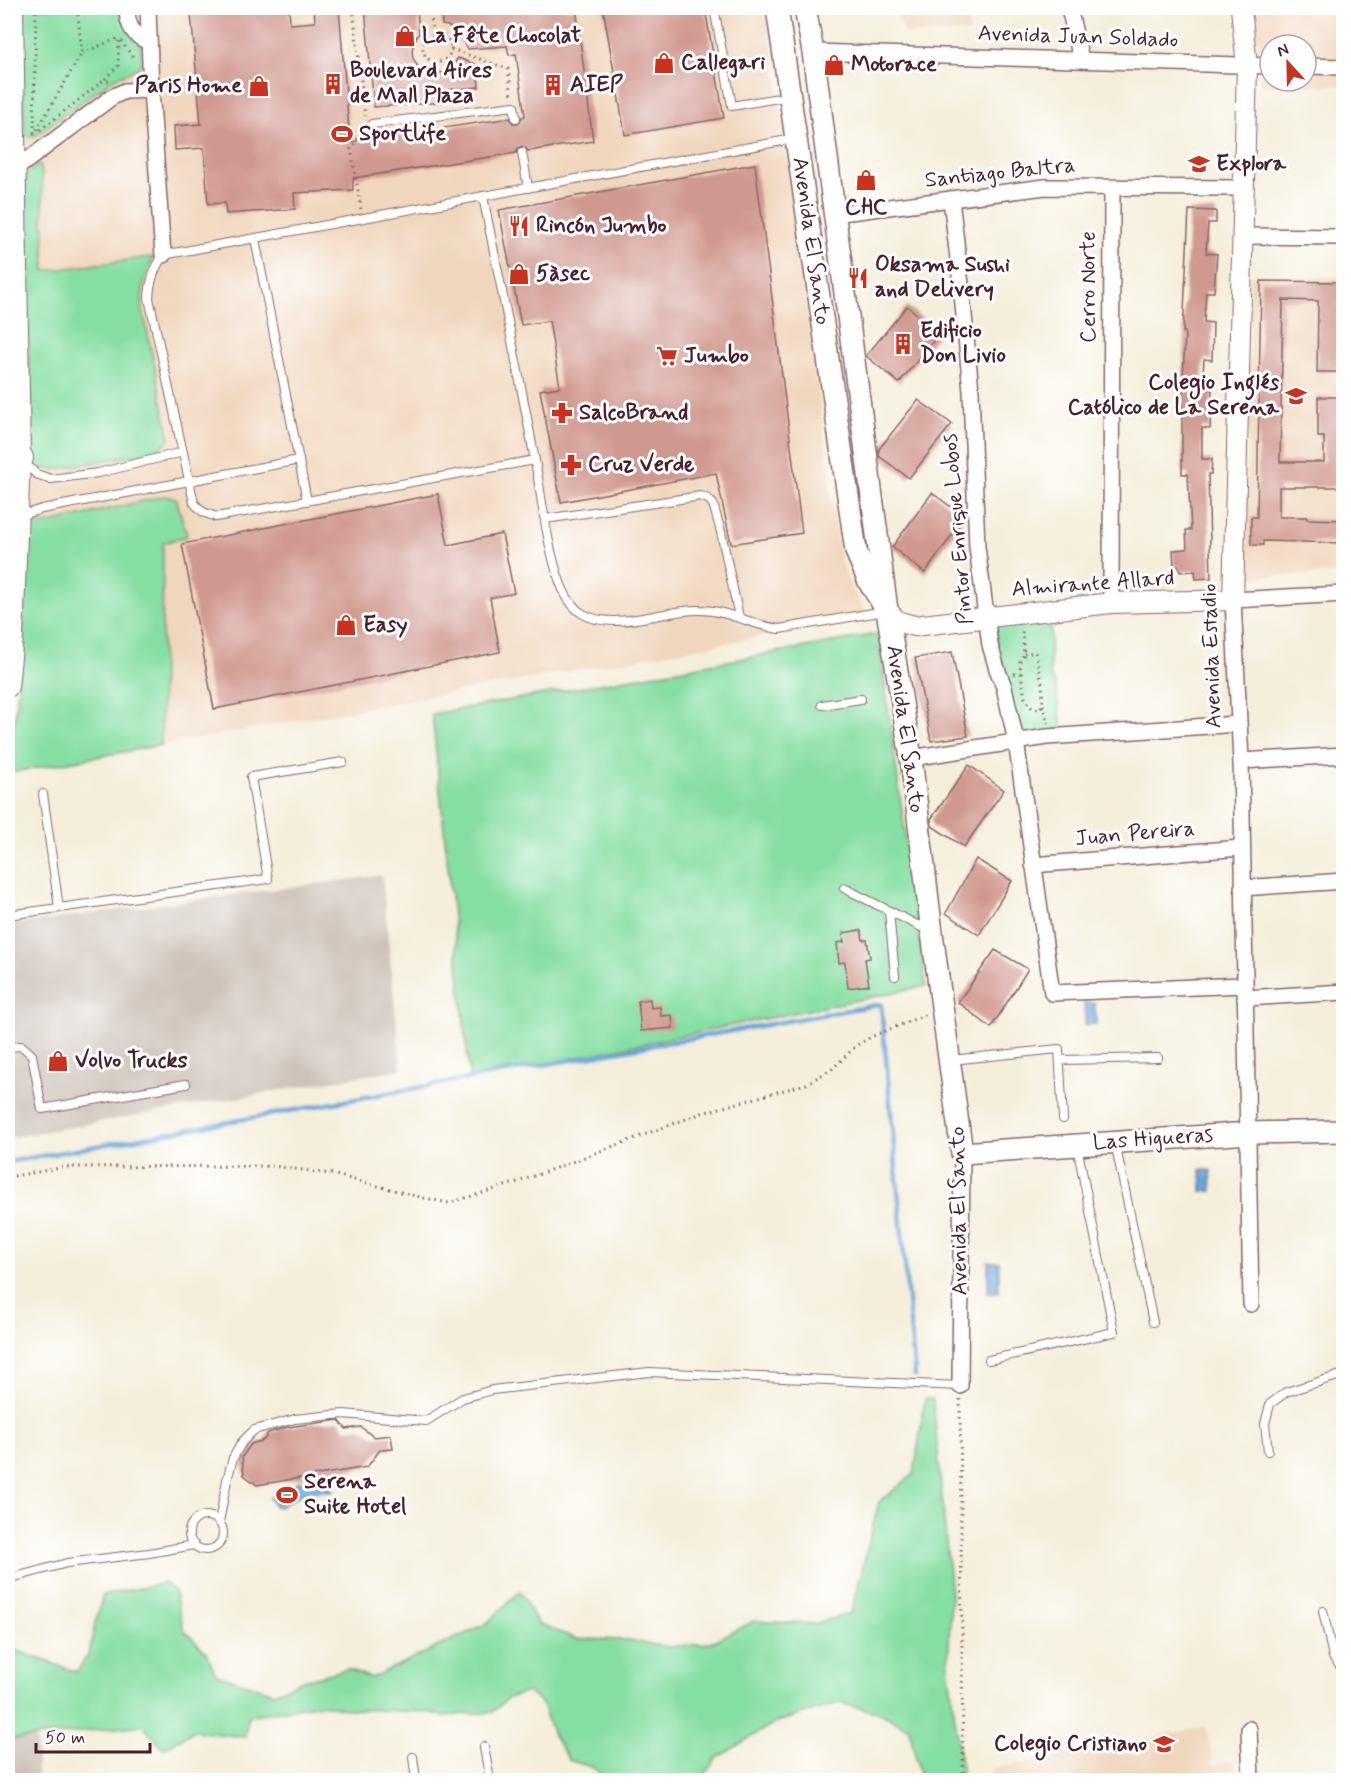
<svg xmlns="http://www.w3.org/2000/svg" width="1351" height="1788" viewBox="0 0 1351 1788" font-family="Mynerve,sans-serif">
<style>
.built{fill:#f0d6bc;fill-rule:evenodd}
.industrial{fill:#cec2b9}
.green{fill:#85dea2;stroke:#687e66;stroke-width:1.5}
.water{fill:#67a5d9;stroke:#586282;stroke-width:1.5}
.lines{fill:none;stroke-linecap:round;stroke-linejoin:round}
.stream{stroke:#67a5d9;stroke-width:4.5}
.building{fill:#d0998f}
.service-casing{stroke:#866768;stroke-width:10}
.minor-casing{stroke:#866768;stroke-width:18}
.tertiary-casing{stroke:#866768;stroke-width:22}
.secondary-casing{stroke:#866768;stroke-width:24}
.trunk-casing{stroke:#866768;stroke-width:28}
.path{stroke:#866768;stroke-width:3;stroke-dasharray:1.5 4.5;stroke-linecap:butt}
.service{stroke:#fff;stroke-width:8}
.minor{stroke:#fff;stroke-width:15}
.tertiary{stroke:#fff;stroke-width:20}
.secondary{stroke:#fff;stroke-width:21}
.trunk{stroke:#fff;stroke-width:26}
.labels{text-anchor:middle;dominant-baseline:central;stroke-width:6;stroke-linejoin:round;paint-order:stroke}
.poi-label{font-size:22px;font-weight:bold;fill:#4a1f2b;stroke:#fff;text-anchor:start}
.street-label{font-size:22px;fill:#4a1f2b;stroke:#fff}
</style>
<rect width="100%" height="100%" fill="#fff"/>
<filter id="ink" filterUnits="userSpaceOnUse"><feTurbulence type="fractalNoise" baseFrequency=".0167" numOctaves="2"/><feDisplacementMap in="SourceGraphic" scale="12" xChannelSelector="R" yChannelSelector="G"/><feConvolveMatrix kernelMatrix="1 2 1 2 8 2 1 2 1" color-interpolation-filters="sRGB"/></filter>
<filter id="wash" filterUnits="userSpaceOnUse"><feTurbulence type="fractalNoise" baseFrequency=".008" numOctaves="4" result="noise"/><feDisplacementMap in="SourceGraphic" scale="24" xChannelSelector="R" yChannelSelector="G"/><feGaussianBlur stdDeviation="1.35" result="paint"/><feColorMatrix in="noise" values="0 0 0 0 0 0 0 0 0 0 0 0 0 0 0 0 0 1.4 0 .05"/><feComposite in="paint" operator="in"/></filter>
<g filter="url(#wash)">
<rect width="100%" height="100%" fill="#f4eeda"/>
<!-- built -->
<g class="built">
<polygon points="20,8 766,8 784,126 840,559 850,585 868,617 8,773 8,744 17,704 29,528 31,468"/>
<polygon points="894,8 966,8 970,32 906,34"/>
<path d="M1254,8H1343V85L1262,86ZM1270,45H1306V81H1270Z"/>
<polygon points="1250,276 1343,278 1343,573 1246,577"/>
<polygon points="1206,1727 1213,1765 1233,1761 1237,1780 994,1780 991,1769"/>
</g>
<!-- industrial -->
<g class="industrial">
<polygon points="382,875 401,1069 8,1138 8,925"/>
<polygon points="36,1736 37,1780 8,1780 8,1740"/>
</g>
<!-- green -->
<g class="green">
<polygon points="20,8 124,8 141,45 142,63 138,68 115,78 33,137 25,135"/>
<polygon points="40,164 42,173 45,271 153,257 143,287 142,306 170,439 160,448 145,453 57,469 31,468 25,183 27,173"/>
<polygon points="164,496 176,498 187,536 163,543 161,745 8,773 8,744 17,704 29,528"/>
<polygon points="1051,615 1050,675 1055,684 1063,731 1024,738 1017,733 997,651 996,625"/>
<polygon points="878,634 926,986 470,1079 432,714"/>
<polygon points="925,1399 933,1399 951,1595 948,1666 963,1780 921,1780 909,1728 878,1712 839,1703 774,1723 715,1759 702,1780 605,1780 594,1768 569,1760 553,1735 541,1702 528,1692 508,1698 493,1712 443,1716 428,1712 348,1709 321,1704 248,1716 245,1737 193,1731 163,1749 143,1725 8,1740 8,1652 12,1649 77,1672 90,1651 95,1623 103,1595 165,1583 174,1591 184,1630 207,1653 216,1674 274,1693 303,1680 348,1669 371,1678 486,1624 520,1591 538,1624 577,1639 629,1640 668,1647 710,1643 754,1621 814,1624 851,1613 879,1502 914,1474"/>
</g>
<!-- water -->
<g class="water">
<polygon points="1084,1003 1095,1003 1096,1024 1085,1025"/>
<polygon points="1201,1170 1211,1170 1212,1191 1202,1192"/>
<rect x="988" y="1262" width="11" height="31"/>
<path d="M330,1478L333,1484L332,1491C310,1490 297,1494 280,1507L274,1506L270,1498L293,1486L298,1481L305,1482Z"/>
</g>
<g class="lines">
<!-- stream -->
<polyline class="stream" points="8,1162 881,1004 915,1376"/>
</g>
<g id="blocks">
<!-- building -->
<g class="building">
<polygon points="242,8 289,8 290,24 315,22 314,8 339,8 350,142 510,118 513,123 519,123 522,117 525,116 516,54 509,55 507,46 468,49 459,33 448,26 442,25 441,8 576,8 593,141 528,151 526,148 522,146 518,148 516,153 353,178 353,190 294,193 295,209 226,214 225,203 208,204 204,148 175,150 174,126 201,124 191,14 243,10"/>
<polygon points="365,8 417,8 419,33 414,41 412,51 413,58 418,67 425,71 443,73 449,71 458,58 477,65 479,87 445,90 447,102 374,107"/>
<polygon points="603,8 705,8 724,118 625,135"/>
<polygon points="755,164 802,533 731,544 716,473 561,502 540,390 560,387 549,321 521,325 499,210"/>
<polygon points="1189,210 1216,211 1216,223 1208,223 1206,253 1217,254 1214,292 1206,292 1204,322 1213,323 1212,360 1204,359 1202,389 1212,390 1210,429 1202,428 1202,459 1212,459 1211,474 1208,474 1211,578 1196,579 1195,571 1180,572 1179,566 1174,566 1173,550 1187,549 1186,530 1191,530 1188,474 1182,474 1182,403 1185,332 1183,332"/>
<polygon points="1261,281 1342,282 1342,301 1339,301 1338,372 1317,372 1318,301 1283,300 1280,462 1324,462 1324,437 1318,437 1318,397 1344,397 1344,487 1279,487 1279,517 1307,517 1307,519 1344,520 1344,543 1263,541 1263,545 1251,545 1251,517 1257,517"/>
<polygon points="907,306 940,333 899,383 866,356"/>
<polygon points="918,400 952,424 909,478 879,456 879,449"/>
<polygon points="932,493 965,517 925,573 892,547"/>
<polygon points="438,494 448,545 502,534 514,593 490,598 500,652 214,709 182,544"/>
<polygon points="952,652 968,736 931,741 915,658"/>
<polygon points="969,765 1004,790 964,847 932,826 931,819"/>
<polygon points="976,859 1012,881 979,935 946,913"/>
<polygon points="861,930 863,940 867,940 870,958 865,959 869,985 848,988 845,962 839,963 837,943 844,942 843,933"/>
<polygon points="995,950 1028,969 991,1028 958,1002"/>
<polygon points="650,999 651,1008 660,1007 661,1016 672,1015 673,1028 641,1031 638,1001"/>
<polygon points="339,1420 346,1429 361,1427 374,1437 391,1435 393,1449 380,1450 367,1467 257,1485 244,1475 242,1457 251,1444 264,1440 268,1433 288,1427"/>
</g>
</g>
</g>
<g filter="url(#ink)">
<use href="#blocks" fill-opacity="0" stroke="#866768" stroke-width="1.5"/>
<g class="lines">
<defs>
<g id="service">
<polyline points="719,8 715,13 732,106 790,96"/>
<polyline points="372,124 514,106 516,118"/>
<polyline points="522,152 528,188"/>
<path d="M483,196C500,284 519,372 535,461C541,492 544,524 552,555C557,575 564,603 583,614C615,632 665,609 700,610C728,610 751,625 779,629L885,611"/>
<polyline points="255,239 307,501"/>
<path d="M535,460L216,517L203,512L194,503L149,298C150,281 154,270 163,255L793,139"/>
<polyline points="23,461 36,474 51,479 98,473 183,452"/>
<polyline points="19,516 42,509 299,460"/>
<polyline points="545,519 701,496 708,499 713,504 721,532 739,617"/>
<polyline points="822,705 861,699"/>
<polyline points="43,794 59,908"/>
<polyline points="844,888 929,931"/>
<polyline points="889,911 895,976"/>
<polyline points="8,915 268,879 251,777 343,762"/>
<polyline points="8,1047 22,1046 32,1055 42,1109 186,1084"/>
<polyline points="951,1060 1059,1049 1063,1119"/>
<polyline points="1060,1060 1158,1058"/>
<polyline points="1115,1143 1153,1322"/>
<polyline points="989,1360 1114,1332 1077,1146"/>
<polyline points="1268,1451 1265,1424 1270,1404 1286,1392 1344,1374"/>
<circle cx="206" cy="1533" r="17"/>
<polyline points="219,1522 227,1480 233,1458 242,1442 254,1430 295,1419 343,1414 426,1421 463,1398 492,1390 649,1372 960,1386"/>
<polyline points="8,1579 67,1563 149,1553 194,1545"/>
<polyline points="1323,1611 1333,1657 1340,1666 1344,1666"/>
<polyline points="484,1747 490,1780"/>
<polyline points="413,1757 416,1780"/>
</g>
<g id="minor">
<path d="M127,8C127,24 132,36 149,42"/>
<polyline points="148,8 151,90 163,255"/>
<polyline points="1069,8 1081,59"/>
<polyline points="813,52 1270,66"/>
<polyline points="1306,66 1344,67"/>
<polyline points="17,168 112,97 125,91 151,90"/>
<polyline points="951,199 962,293 971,391 977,547 990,645 997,669 1004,687 1016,741 1052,993 1244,985"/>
<polyline points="834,214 1045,187 1244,188"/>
<polyline points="1243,236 1344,237"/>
<polyline points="1111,603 1112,188"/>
<polyline points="911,758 1047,737 1238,724"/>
<polyline points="1241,761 1344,755"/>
<polyline points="1033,865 1241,848"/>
<polyline points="1242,888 1344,881"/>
<polyline points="1245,998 1344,992"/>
<polyline points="1251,1304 1241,761 1233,600 1344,594"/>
<polyline points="960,1386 962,1153"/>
<polyline points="1249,1729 1251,1780"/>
</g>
<g id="tertiary">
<polyline points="887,610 897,621 914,626 1111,603 1233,600 1247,66 1241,8"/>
<polyline points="8,687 13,637 20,458 13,8"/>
</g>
<g id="secondary">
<polyline points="777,8 856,551 869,582 883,604"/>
<polyline points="805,8 813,52 887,610 911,758 932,933 962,1153 1249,1133 1344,1131"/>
</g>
<polyline id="trunk" points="8,439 20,458"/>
</defs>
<!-- service casing -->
<use href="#service" class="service-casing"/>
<!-- minor casing -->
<use href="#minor" class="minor-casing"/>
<!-- tertiary casing -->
<use href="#tertiary" class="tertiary-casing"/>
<!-- secondary casing -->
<use href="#secondary" class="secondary-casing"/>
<!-- trunk casing -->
<use href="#trunk" class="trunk-casing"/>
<!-- path -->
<g class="path">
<polyline points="353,8 365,116"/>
<polyline points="430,8 433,35"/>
<circle cx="437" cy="48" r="14"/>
<polyline points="121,41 135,60"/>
<polyline points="451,49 508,69 512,95"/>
<polyline points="82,53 119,38"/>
<polyline points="105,79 118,66 119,41"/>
<polyline points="40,130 103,81 110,81"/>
<polyline points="34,133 36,8"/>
<polyline points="34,135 82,53 77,8"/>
<polyline points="361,209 351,149 363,130"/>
<path d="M1021,673L1025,699L1032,708L1040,709C1047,701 1039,663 1035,652L1024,654"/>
<polyline points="1014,674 1021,673 1020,662 1024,654 1022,631"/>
<polyline points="1043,705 1048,723"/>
<polyline points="8,1177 66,1167 273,1166 332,1174 424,1198 449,1203 521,1181 702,1113 806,1084 832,1069 857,1045 873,1036 927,1014"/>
<polyline points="960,1399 963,1769 965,1780"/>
</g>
<!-- service -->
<use href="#service" class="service"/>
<!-- minor -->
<use href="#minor" class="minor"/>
<!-- tertiary -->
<use href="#tertiary" class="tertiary"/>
<!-- secondary -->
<use href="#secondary" class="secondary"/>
<!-- trunk -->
<use href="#trunk" class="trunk"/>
</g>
</g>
<!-- icons -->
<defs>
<symbol id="shop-bare" viewBox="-9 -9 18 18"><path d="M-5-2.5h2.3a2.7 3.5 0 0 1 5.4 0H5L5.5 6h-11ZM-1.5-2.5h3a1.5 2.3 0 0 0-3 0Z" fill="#c8321e" stroke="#fff" stroke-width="2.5" paint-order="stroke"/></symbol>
<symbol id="building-bare" viewBox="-9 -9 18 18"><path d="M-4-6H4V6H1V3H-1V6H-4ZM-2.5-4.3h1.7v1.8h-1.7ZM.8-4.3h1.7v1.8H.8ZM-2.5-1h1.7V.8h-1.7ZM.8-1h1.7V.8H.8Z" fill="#c8321e" stroke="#fff" stroke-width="2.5" paint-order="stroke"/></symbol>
<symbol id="stadium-bare" viewBox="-9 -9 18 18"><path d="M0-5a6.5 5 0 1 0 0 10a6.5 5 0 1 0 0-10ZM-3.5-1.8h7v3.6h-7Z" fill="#c8321e" stroke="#fff" stroke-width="2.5" paint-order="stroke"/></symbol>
<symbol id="school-bare" viewBox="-9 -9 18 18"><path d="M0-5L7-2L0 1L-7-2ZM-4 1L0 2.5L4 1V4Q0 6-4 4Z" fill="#c8321e" stroke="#fff" stroke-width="2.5" paint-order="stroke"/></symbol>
<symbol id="restaurant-bare" viewBox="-9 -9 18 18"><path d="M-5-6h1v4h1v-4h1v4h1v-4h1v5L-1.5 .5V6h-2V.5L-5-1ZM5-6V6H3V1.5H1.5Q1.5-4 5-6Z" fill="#c8321e" stroke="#fff" stroke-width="2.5" paint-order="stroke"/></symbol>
<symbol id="supermarket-bare" viewBox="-9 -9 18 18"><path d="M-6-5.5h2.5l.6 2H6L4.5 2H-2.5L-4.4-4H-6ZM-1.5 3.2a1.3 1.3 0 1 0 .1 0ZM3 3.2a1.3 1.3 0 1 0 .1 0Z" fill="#c8321e" stroke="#fff" stroke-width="2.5" paint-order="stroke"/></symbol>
<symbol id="pharmacy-bare" viewBox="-9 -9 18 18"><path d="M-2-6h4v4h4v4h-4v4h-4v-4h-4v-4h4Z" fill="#c8321e" stroke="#fff" stroke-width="2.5" paint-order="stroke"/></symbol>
</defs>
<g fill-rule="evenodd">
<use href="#shop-bare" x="390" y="21" width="30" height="30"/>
<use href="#shop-bare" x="649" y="48" width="30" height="30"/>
<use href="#shop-bare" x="819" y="50" width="30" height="30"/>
<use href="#building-bare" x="318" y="69" width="30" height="30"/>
<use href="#building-bare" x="538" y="70" width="30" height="30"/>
<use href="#shop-bare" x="244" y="71" width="30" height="30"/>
<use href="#stadium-bare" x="327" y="119" width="30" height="30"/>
<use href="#school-bare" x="1184" y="149" width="30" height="30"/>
<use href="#shop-bare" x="851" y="165" width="30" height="30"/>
<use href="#restaurant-bare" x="504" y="211" width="30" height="30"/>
<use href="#shop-bare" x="504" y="259" width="30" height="30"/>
<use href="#restaurant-bare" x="843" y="263" width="30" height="30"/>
<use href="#building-bare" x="888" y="329" width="30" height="30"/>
<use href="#supermarket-bare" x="652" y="341" width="30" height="30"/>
<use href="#school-bare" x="1281" y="381" width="30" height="30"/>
<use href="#pharmacy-bare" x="547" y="398" width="30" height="30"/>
<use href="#pharmacy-bare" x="556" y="450" width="30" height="30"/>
<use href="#shop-bare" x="331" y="610" width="30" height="30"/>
<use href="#shop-bare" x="43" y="1046" width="30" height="30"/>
<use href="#stadium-bare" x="272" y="1480" width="30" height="30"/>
<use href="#school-bare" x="1149" y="1729" width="30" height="30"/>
</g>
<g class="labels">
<!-- poi labels -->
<g class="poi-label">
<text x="422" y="36">La Fête Chocolat</text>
<text x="681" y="63">Callegari</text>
<text x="851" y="65">Motorace</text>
<text x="350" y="71">Boulevard Aires<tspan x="350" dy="25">de Mall Plaza</tspan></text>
<text x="570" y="85">AIEP</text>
<text x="242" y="86" text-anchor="end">Paris Home</text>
<text x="359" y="134">Sportlife</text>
<text x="1216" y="164">Explora</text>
<text x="866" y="208" text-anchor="middle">CHC</text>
<text x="536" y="226">Rincón Jumbo</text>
<text x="875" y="265">Oksama Sushi<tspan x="875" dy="25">and Delivery</tspan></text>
<text x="536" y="274">5àsec</text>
<text x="920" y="331">Edificio<tspan x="920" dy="25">Don Livio</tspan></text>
<text x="684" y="356">Jumbo</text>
<text x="1279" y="383" text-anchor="end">Colegio Inglés<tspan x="1279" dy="25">Católico de La Serena</tspan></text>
<text x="579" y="413">SalcoBrand</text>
<text x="588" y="465">Cruz Verde</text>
<text x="363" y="625">Easy</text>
<text x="75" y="1061">Volvo Trucks</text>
<text x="304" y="1482">Serena<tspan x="304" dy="25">Suite Hotel</tspan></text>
<text x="1147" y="1744" text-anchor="end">Colegio Cristiano</text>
</g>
<!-- street labels -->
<g class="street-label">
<text transform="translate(1078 37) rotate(2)">Avenida Juan Soldado</text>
<text transform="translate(1000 173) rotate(-6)">Santiago Baltra</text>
<text transform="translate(811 241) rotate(82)">Avenida El Santo</text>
<text transform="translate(1089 287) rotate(-90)">Cerro Norte</text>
<text transform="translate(958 529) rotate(-95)">Pintor Enrique Lobos</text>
<text transform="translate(1093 584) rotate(-4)">Almirante Allard</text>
<text transform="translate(1212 656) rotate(-92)">Avenida Estadio</text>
<text transform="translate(905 729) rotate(82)">Avenida El Santo</text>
<text transform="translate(1135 834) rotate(-5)">Juan Pereira</text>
<text transform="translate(1153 1139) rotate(-4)">Las Higueras</text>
<text transform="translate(959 1211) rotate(-91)">Avenida El Santo</text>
</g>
</g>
<!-- margin -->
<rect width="1351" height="1788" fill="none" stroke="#fff" stroke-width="30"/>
<!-- north arrow -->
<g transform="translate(1288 63) rotate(338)"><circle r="28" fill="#ffffff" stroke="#b7a5aa" stroke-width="1.5"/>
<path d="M0-4.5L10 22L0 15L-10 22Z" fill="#c8321e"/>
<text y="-9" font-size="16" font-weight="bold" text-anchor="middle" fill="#4a1f2b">N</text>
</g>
<!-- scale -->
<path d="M36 1743v9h114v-9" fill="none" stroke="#4a1f2b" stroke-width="3"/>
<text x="45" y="1743" font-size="18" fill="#4a1f2b" stroke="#ffffff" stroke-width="4.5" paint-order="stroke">50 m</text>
</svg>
